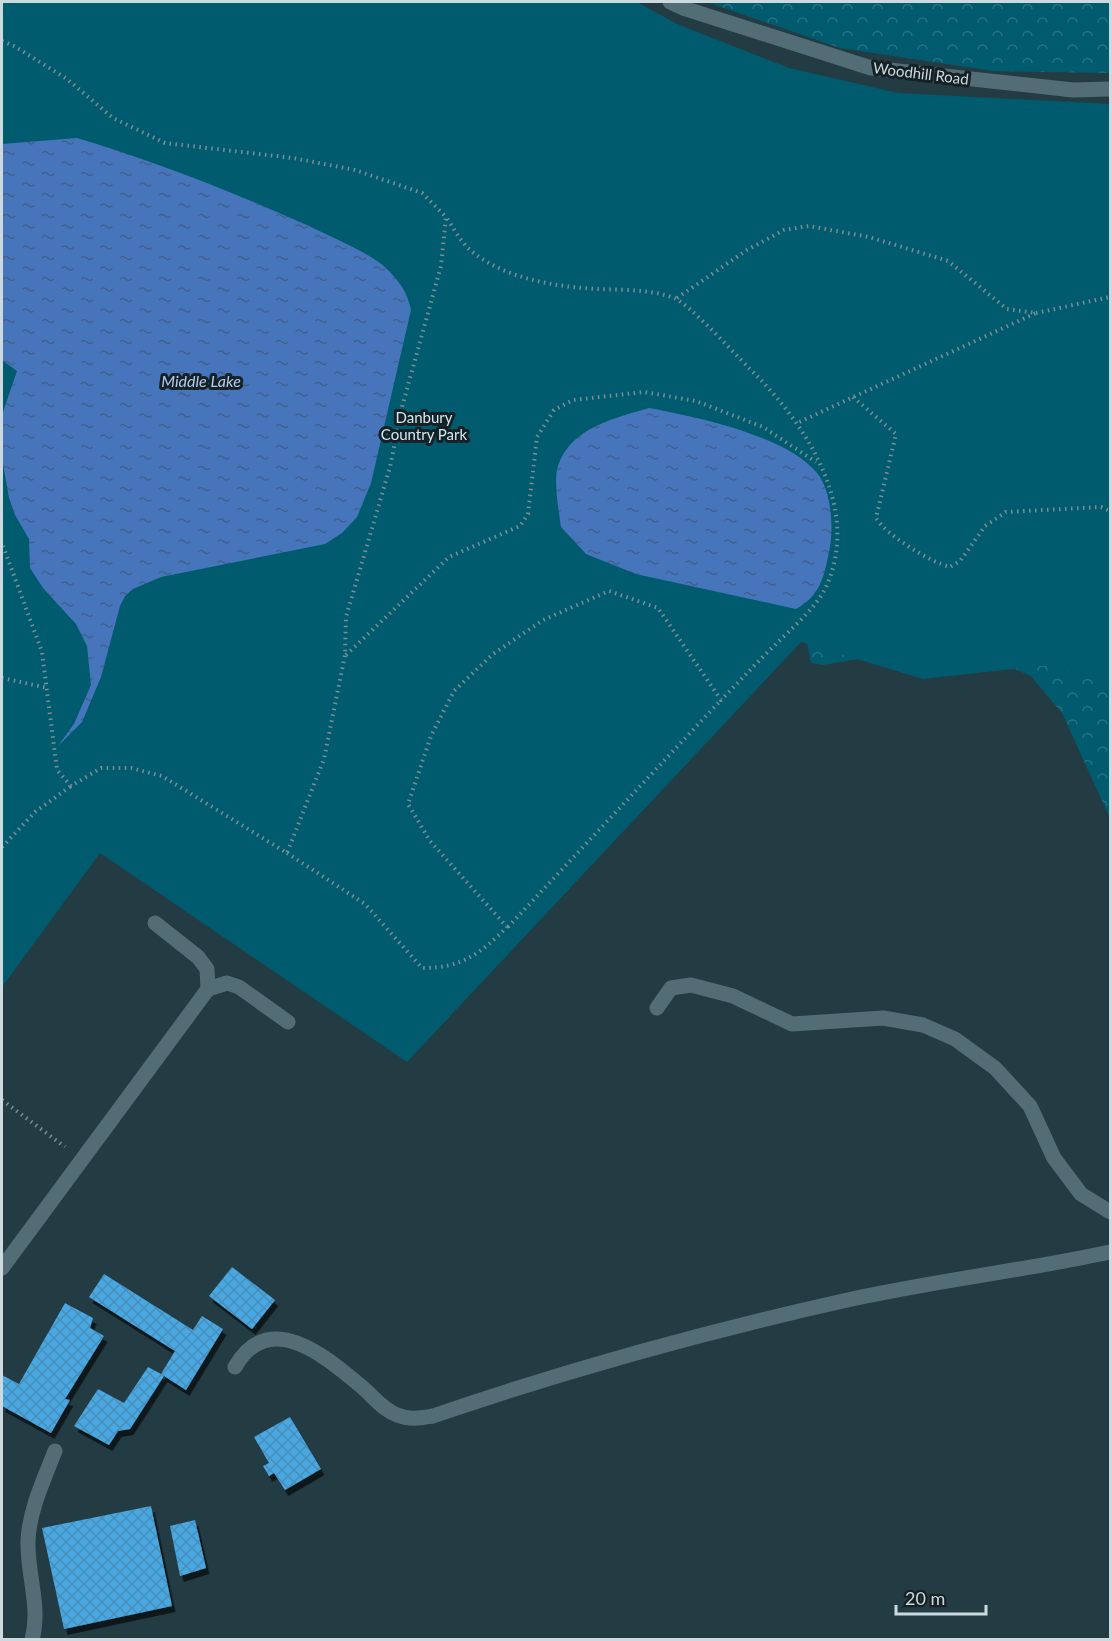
<svg xmlns="http://www.w3.org/2000/svg" width="1112" height="1641" viewBox="0 0 1112 1641" font-family="Lato,sans-serif">
<style>
.forest{fill:url(#forest-crowns)}
.park{fill:#015b6f}
.water{fill:url(#water-ripples)}
.building{fill:url(#building-cross-hatch);filter:url(#shadow)}
.lines{fill:none;stroke-linecap:round;stroke-linejoin:round}
.path{stroke:#7b8e95;stroke-width:4;stroke-dasharray:1.5 4.5;stroke-linecap:butt}
.minor{stroke:#526d75;stroke-width:15}
.labels{text-anchor:middle;dominant-baseline:central;stroke-width:6;stroke-linejoin:round;paint-order:stroke}
.street-label{font-size:15px;fill:#ccdadf;stroke:#162125}
.park-label{font-size:15px;fill:#cfe9f2;stroke:#162125}
.water-label{font-size:16px;font-style:italic;fill:#b2ccf2;stroke:#162125}
</style>
<defs>
<pattern id="forest-crowns" width="20" height="18" patternUnits="userSpaceOnUse" patternTransform="scale(1.5)"><rect width="20" height="18" fill="#015b6f"/><path d="M2 6a3 3 0 1 1 6 0M12 15a3 3 0 1 1 6 0" fill="none" stroke="#257283"/></pattern>
<pattern id="water-ripples" width="26" height="14" patternUnits="userSpaceOnUse" patternTransform="scale(1.5)"><rect width="26" height="14" fill="#4675bc"/><path d="M2 4q2-2 4 0t4 0M15 11q2-2 4 0t4 0" fill="none" stroke="#42608c"/></pattern>
<pattern id="building-cross-hatch" width="8" height="8" patternUnits="userSpaceOnUse" patternTransform="scale(1.5)"><rect width="8" height="8" fill="#4aa8e1"/><path d="M0 0l8 8M0 8l8-8" fill="none" stroke="#478eba"/></pattern>
<filter id="shadow"><feDropShadow dx="3.5" dy="6" stdDeviation="0" flood-color="#0009"/></filter>
</defs>
<rect width="100%" height="100%" fill="#233c44"/>
<!-- forest -->
<g class="forest">
<polygon points="707,2 1110,2 1110,73 994,71 840,48"/>
<polygon points="1110,573 1110,818 1062,713 1031,676 1008,666 986,637 823,665 811,663 804,627"/>
</g>
<!-- park -->
<polygon class="park" points="2,2 637,2 677,24 789,68 898,93 1110,104 1110,682 1049,665 923,679 801,642 407,1062 100,853 2,987"/>
<!-- water -->
<g class="water">
<path d="M77,138C157,162 233,192 309,226C329,236 370,253 386,268C399,281 407,291 411,310L371,483L357,517L342,533L325,544L161,577L133,589L125,596L120,606L101,677L82,722L58,746L74,724L91,685L87,646L76,624L43,588L30,568L29,539L15,515L9,498L2,458V415L17,371L2,360V144Z"/>
<path d="M649,408C695,417 786,435 817,473C832,491 834,530 829,552C824,577 820,596 796,609L636,574L586,554L561,527C559,512 553,480 558,466C570,428 615,418 649,408Z"/>
</g>
<!-- building -->
<g class="building">
<polygon points="232,1267 275,1300 252,1329 209,1296"/>
<polygon points="104,1274 193,1330 202,1316 223,1329 186,1390 164,1376 130,1429 118,1431 109,1445 74,1426 98,1389 124,1403 148,1367 161,1374 175,1351 89,1297"/>
<polygon points="65,1303 93,1318 90,1328 104,1336 65,1399 70,1400 51,1433 2,1406 2,1375 19,1384"/>
<polygon points="290,1417 321,1469 285,1490 274,1473 269,1476 263,1466 269,1463 254,1437"/>
<polygon points="151,1506 172,1606 64,1629 42,1528"/>
<polygon points="195,1520 206,1568 180,1576 170,1526"/>
</g>
<g class="lines">
<!-- path -->
<g class="path">
<polyline points="2,41 14,46 67,79 113,118 165,143 293,158 355,170 422,193 446,217 441,266 402,407 390,467 346,617 345,655 324,759 287,853 162,776 131,768 101,768 71,786 57,770 42,652 2,543"/>
<polyline points="677,298 747,250 784,230 809,226 869,237 948,261 1007,309 1036,313 797,423"/>
<polyline points="1036,313 1110,297"/>
<path d="M853,397L896,434L876,518C886,535 930,562 950,567L960,561L985,526L1006,512L1101,507L1110,511"/>
<polyline points="346,655 449,557 520,526 528,514 537,437 554,410 573,400 644,392 696,401 763,427 816,462"/>
<polyline points="2,678 48,688"/>
<polyline points="2,847 35,812 71,786"/>
<path d="M287,853L365,904L422,968C462,968 480,954 507,927L430,841L408,804L431,736L454,691L493,654L543,620L609,591L658,608L721,700C739,682 756,663 775,645C792,628 815,609 826,587C861,511 809,429 757,376C742,362 689,303 674,298C650,289 623,290 598,289C555,287 503,278 470,250C460,241 453,227 446,217"/>
<polyline points="508,927 721,700"/>
<polyline points="2,1100 65,1147"/>
</g>
<!-- minor -->
<g class="minor">
<polyline points="670,2 683,8 871,68 1073,90 1110,89"/>
<polyline points="208,989 227,983 239,987 288,1022"/>
<polyline points="657,1008 671,988 691,985 733,996 792,1024 883,1018 923,1025 955,1039 995,1068 1030,1106 1054,1158 1081,1194 1110,1212"/>
<polyline points="2,1268 208,989 207,969 198,957 155,923"/>
<path d="M235,1367C269,1308 325,1356 361,1386C373,1396 382,1409 397,1415C410,1420 420,1418 433,1416C567,1370 704,1332 843,1301C932,1281 1022,1271 1110,1252"/>
<path d="M32,1640C41,1606 27,1575 28,1541C29,1511 44,1479 55,1451"/>
</g>
</g>
<g class="labels">
<!-- street labels -->
<g class="street-label">
<text transform="translate(921 73) rotate(7)">Woodhill Road</text>
</g>
<!-- park labels -->
<g class="park-label">
<text x="424" y="417">Danbury<tspan x="424" dy="17">Country Park</tspan></text>
</g>
<!-- water labels -->
<g class="water-label">
<text x="201" y="380">Middle Lake</text>
</g>
</g>
<!-- border -->
<rect width="1112" height="1641" fill="none" stroke="#ccdadf" stroke-width="6"/>
<!-- scale -->
<path d="M896 1605v9h90v-9" fill="none" stroke="#ccdadf" stroke-width="3"/>
<text x="905" y="1605" font-size="18" fill="#ccdadf" stroke="#162125" stroke-width="4.5" paint-order="stroke">20 m</text>
</svg>
